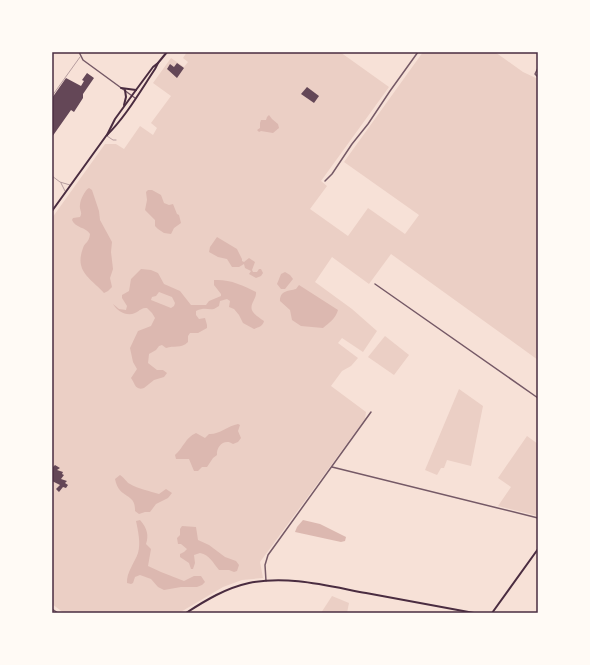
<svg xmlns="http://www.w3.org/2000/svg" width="590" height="665" viewBox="0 0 590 665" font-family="'PT Sans',sans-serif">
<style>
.green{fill:#ebcfc5}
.water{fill:#dcb8b0;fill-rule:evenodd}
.building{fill:#644757}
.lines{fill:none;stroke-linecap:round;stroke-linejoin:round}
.service{stroke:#755966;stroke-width:0.5}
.minor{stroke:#755966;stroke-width:1.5}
.secondary{stroke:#4a2c40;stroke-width:2}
.primary{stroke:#4a2c40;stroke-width:2}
.neatline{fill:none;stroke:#4a2c40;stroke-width:1.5}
</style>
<rect width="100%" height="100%" fill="#f7e1d7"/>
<!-- green -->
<g class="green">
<polygon points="187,52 340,52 389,87 321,181 327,186 310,209 348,236 368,208 405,234 419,215 344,162 423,52 495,52 523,72 538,79 538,360 391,254 369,284 332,257 315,282 352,309 377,331 363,352 342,338 338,343 358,358 351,366 342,371 331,386 366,412 365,419 260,562 263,578 242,580 223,587 179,613 64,613 52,604 52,218 105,144 116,144 124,149 140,126 153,135 157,128 151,123 171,96 153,83 171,58 184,67 188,62 183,58"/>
<polygon points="385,336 409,355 394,375 368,357"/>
<polygon points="459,389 483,406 471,466 447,460 444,468 441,468 437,475 425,470"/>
<polygon points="527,436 538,444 538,516 498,506 511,487 498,478"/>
<polygon points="332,596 349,603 347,613 321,613"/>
</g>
<!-- water -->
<g class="water">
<polygon points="269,115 272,119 278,124 279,128 273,133 261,131 259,132 257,130 260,128 260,123 261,120 266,120 267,117"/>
<path d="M89,188L92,190L99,211L100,220L112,242L111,252L113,269L110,278L112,287L108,291L104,293C91,278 74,272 83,248C85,242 89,243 90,234C86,227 75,228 72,220L73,218L80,217C83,212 79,210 80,205C80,200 85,190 89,188Z"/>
<polygon points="148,190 152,190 161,195 164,203 169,205 173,204 177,214 179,215 181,223 174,228 171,234 164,233 158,229 155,226 155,220 145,210 147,200 146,192"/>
<polygon points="217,237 237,249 242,259 242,261 244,262 249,258 255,262 252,270 253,272 257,272 259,269 261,269 263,273 261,276 256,278 249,274 251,271 245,268 244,264 239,267 232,267 227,259 218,257 209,252 210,247"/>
<path d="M141,269L151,270L158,273L164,284L180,291L191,305H206L209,301L221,296V294L214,285V280C229,279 243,285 256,292C257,299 248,305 253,312C256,316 260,318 264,321C263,326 259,327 254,329L243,323L239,315L234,309L229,307L230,301L227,299L220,301L219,306L214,309C207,310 205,307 196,311V315L199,319L205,318L207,325V328L198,333H190L188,336V342C181,349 174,345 166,348L162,345L159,346L156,350L149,354L148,363L157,370H163L167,373L164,377L154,380L144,388C135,391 135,383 131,378L137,369L133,362L130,348L138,331L151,326L155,318L152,313L147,308C141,308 141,310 135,313C127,317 117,311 113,304L119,309L126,310L127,306L122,298V295L129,291L131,279ZM159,292L172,297L175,303L174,306L171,308L151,300L152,297L156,296Z"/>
<polygon points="285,272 290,275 293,279 285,289 281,289 277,284 281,274"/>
<path d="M299,285L338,310C336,318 329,323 323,328L301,326L292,320L290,310L280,301C280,290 289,291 296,289Z"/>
<path d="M238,424L240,425L238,431L241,438L238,442L233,444C225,438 216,446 217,455L213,458L207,467H202L198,471H194L189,459H176L175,455C184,447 185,438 196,433L205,438L209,434C218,435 228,426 238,424Z"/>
<path d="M120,475C125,478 126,482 130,484C138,489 150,491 159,494L166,489L172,493L168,498L156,504L150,512H145L139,514L135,511C136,492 119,500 115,479Z"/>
<path d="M140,520C147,528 149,535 146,544L151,549L148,566L161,572L184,581L194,576H201L205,582L202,585L197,587H181L164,590L158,587L151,579L140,575L135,577L133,583L131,584L127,583C126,573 135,562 138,553C141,543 138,531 136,521Z"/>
<polygon points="303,520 320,524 346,537 345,541 341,542 295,532 297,527"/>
<path d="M182,526L196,527L198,540L209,545L225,557L236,561L239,565L237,571L234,572L229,570H219C213,563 210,555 200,553L194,555L195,563L193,569H191L189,563L180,557V554L184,552L187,549L181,544H178L177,538L180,535V529Z"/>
</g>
<!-- building -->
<g class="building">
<polygon points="177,63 184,68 177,78 167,69 170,64 174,67"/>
<polygon points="87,73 94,78 83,94 83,98 74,112 71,110 52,137 52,98 66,78 81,86 84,81 82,80"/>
<polygon points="307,87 319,96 314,103 301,94"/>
<polygon points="55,465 60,468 57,470 63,472 62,474 64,475 61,479 67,481 65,483 68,485 66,488 63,487 59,492 56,489 60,485 52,481 52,468"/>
</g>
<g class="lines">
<!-- service -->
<g class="service">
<polyline points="52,96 80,57"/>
<polyline points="107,136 113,140 116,140"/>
<polyline points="52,176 60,182 70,185"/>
<polyline points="61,183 65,191"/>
</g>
<!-- minor -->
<g class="minor">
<polyline points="79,52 83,60 135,98"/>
<polyline points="538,68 535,74 538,77"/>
<polyline points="325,181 332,174 352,144 368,124 390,91 418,52"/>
<polyline points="375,284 538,398"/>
<polyline points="332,467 538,518"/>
<polyline points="266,581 265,565 268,555 371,412"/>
<polyline points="52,609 58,613"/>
</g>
<!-- secondary -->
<path class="secondary" d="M186,613C206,600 226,588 249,583C288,575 328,586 366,593C402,600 438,606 474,613"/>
<!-- primary -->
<g class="primary">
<polyline points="121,88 136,90"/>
<polyline points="124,105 126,97 125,90"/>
<polyline points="107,135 115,119 136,90 153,67 158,63 167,52"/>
<path d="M52,211L106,136C125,118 141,90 155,69L158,63"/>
<polyline points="492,613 538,549"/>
</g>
</g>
<!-- border -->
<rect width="590" height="665" fill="none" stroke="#fffaf5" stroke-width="106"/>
<rect x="53" y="53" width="484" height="559" class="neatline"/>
</svg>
